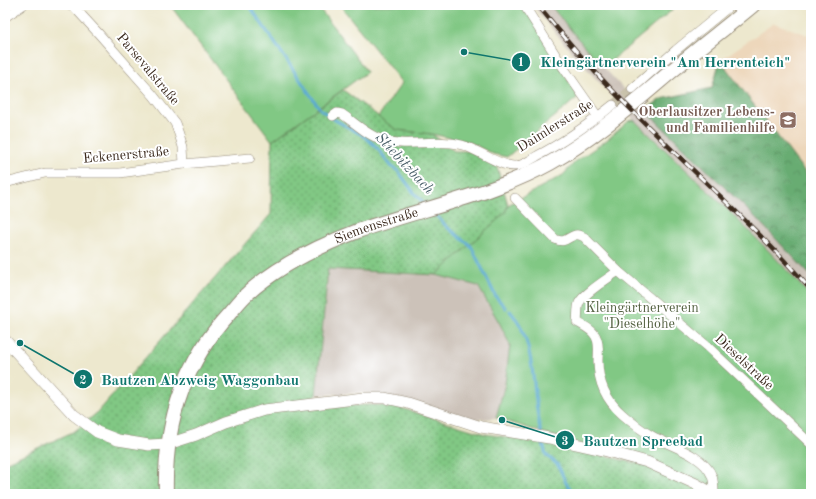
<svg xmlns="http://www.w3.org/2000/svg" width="816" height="499" viewBox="0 0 816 499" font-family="'Old Standard TT',serif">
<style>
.built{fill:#edd7bb}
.industrial{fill:#ccc2b9}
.grass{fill:url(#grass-dots);stroke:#5e7951}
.forest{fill:url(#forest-crowns);stroke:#526b48}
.garden{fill:#81c884;stroke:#5e7951}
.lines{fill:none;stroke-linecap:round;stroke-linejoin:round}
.stream{stroke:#56a8d1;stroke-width:3}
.minor-tunnel{stroke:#c9c2ab;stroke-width:9;stroke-dasharray:9 4.5;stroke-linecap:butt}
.minor-casing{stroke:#948976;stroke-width:10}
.tertiary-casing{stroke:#948976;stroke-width:12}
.primary-casing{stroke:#948976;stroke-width:16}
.minor{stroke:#fff;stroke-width:9}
.tertiary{stroke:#fff;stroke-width:11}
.primary{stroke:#fff;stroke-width:14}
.rail-casing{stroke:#3b2a1e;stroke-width:4.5}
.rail{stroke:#fff;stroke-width:3;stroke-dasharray:9;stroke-linecap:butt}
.labels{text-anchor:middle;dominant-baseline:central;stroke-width:4;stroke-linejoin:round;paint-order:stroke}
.street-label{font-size:14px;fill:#3b2a1e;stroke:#fff}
.education-label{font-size:14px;font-weight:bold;fill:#785e54;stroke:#fff;text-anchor:end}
.park-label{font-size:14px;fill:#546142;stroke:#fff}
.water-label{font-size:15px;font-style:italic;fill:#465c66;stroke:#fff}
.leader{fill:none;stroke:#0f766e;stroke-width:1.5}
.callout-dot{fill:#0f766e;stroke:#fff;stroke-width:1.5}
.mark-label{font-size:12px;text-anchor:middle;font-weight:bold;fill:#fff}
.callout-label{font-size:15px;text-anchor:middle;font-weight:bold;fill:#0f766e;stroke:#fff;stroke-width:4;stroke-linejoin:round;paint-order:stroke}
</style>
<defs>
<pattern id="grass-dots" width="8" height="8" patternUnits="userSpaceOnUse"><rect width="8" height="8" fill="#81c884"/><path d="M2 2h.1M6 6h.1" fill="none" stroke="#6ba36b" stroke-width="1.8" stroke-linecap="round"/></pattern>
<pattern id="forest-crowns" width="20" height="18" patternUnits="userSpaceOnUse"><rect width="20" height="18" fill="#68ac72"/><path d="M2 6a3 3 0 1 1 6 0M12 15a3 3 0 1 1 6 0" fill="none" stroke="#578c5d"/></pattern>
</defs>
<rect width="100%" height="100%" fill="#fff"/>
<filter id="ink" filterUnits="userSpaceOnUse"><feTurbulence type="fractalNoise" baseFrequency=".025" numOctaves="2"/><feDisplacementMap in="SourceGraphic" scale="8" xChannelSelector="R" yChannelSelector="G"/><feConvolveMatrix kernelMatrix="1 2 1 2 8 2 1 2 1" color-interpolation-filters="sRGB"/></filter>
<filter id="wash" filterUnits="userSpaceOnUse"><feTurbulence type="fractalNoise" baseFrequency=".012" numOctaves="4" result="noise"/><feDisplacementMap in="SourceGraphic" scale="16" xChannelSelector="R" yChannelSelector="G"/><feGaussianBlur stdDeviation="0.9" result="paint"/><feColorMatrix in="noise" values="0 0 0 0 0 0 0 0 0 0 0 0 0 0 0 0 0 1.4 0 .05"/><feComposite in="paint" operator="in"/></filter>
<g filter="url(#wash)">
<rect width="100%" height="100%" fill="#ede8ce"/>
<!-- built -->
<polygon class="built" points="774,23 811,36 811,180 720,60"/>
<!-- industrial -->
<g class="industrial">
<polygon points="532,5 550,5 585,47 621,86 756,218 803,266 811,276 811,297 791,274 746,228 634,120 574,55"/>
<polygon points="328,269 436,275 478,286 500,324 510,345 505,384 496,418 472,420 364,393 316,395"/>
</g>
<!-- grass -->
<path class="grass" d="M343,90L397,130L432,134L454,151H468L483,157L497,167L508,205L505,213L436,275L328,269L316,395L311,409C339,407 367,403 394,406L485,434L555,444L647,466L707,494H5V463L75,431L98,412L271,214L272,141Z"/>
<!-- forest -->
<polygon class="forest" points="720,60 811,180 811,276 756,218 645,110 661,99 712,88"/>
<!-- garden -->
<g class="garden">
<polygon points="170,5 317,5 367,72 272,141"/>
<polygon points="340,5 522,5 533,20 578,97 507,157 493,154 469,142 432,134 397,130 378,117 402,83"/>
<polygon points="550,5 678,5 604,67 585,47"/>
<path d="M634,120C694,178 756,234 811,297V494H720L707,484L496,418L505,384L510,345L500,324L478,286L436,275L505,213L508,205L563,175L576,161L607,140L629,121Z"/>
</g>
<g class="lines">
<!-- stream -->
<g class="stream">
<polyline points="249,5 320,109 335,120 362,135 371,142 378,149 392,167 398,171 415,194 427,206"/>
<polyline points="432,211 447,227 471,246 496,297 506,308"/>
<path d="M510,311C514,316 518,321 521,327C536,361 533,398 541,434"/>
<polyline points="542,439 546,455 558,465 566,483 574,494"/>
</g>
</g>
</g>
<g filter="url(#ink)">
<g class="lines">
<!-- minor-tunnel -->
<polyline class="minor-tunnel" points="613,105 632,89"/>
<defs>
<g id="minor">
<polyline points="69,5 75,8 99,34 153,95 175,123 179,134 183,147 184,164"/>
<polyline points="524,5 563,67 598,117"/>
<polyline points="5,17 23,5"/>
<polyline points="632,89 676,50 731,5"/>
<path d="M333,116L337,113L342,114C355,123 368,136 383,140C409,148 437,138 462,145C477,149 500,167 515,166C523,166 530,160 537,156C564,142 589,124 613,105"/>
<polyline points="5,183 45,173 120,173 184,164 250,158"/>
<path d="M515,198L555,239C569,246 570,229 584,237L618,271L707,346L811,444"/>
<path d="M618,271C609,278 584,293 579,303C577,308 578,316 577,322C584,326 593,330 596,337C600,344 598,353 598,361C598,383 606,400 622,414C631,422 641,430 652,436C670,446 704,455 712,476C714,482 714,488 714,494"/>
</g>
<polyline id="tertiary" points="5,340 74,415 97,432 118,440 149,445 168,444 196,435 226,422 264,410 363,398 385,398 408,403 481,427 549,438 607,451 647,462 696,484 714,494"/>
<g id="primary">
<path id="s1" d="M166,494C164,426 182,365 229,314C235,307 241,299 248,293C279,265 319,246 358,231C422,208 490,196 550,163C598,136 638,99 680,64C704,44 729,25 753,5"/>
</g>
</defs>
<!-- minor casing -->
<use href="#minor" class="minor-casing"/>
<!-- tertiary casing -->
<use href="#tertiary" class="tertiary-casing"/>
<!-- primary casing -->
<use href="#primary" class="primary-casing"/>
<!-- minor -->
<use href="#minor" class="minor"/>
<!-- tertiary -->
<use href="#tertiary" class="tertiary"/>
<!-- primary -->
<use href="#primary" class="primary"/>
<defs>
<path id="rail" d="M538,5C562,35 587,64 614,92C678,159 750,220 811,290"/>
</defs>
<!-- rail casing -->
<use href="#rail" class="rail-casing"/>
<!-- rail -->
<use href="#rail" class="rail"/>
</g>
</g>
<!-- icons -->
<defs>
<symbol id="school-square" viewBox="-11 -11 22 22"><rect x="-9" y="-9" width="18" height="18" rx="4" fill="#8d6e63" stroke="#fff"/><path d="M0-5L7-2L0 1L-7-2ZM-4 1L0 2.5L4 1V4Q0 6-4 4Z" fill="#fff"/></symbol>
</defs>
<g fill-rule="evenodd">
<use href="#school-square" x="778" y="110" width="20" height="20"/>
</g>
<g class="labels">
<!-- street labels -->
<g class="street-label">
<text transform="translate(148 69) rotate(50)">Parsevalstraße</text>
<text transform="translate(555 126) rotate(-32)">Daimlerstraße</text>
<text transform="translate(126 155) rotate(-5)">Eckenerstraße</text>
<text stroke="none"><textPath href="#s1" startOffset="370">Siemensstraße</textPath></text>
<text transform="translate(744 362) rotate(43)">Dieselstraße</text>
</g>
<!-- education labels -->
<g class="education-label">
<text x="775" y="112">Oberlausitzer Lebens-<tspan x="775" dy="16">und Familienhilfe</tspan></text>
</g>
<!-- park labels -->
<g class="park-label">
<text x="642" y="308">Kleingärtnerverein<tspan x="642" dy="16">"Dieselhöhe"</tspan></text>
</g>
<!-- water labels -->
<g class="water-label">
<text transform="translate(404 164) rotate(47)">Stiebitzbach</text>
</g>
</g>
<!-- callouts -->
<path class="leader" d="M464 52L521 62M20 343L83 379M502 420L565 440"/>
<g class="callout-dot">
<circle cx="464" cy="52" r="4"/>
<circle cx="20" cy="343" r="4"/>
<circle cx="502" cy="420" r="4"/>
<circle cx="521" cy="62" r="10"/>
<circle cx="83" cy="379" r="10"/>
<circle cx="565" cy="440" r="10"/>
</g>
<g class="mark-label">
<text x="521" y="66">1</text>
<text x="83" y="384">2</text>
<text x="565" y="445">3</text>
</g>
<g class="callout-label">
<text x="665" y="67">Kleingärtnerverein "Am Herrenteich"</text>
<text x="200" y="385">Bautzen Abzweig Waggonbau</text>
<text x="643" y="446">Bautzen Spreebad</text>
</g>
<!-- margin -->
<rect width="816" height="499" fill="none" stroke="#fff" stroke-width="20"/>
</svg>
